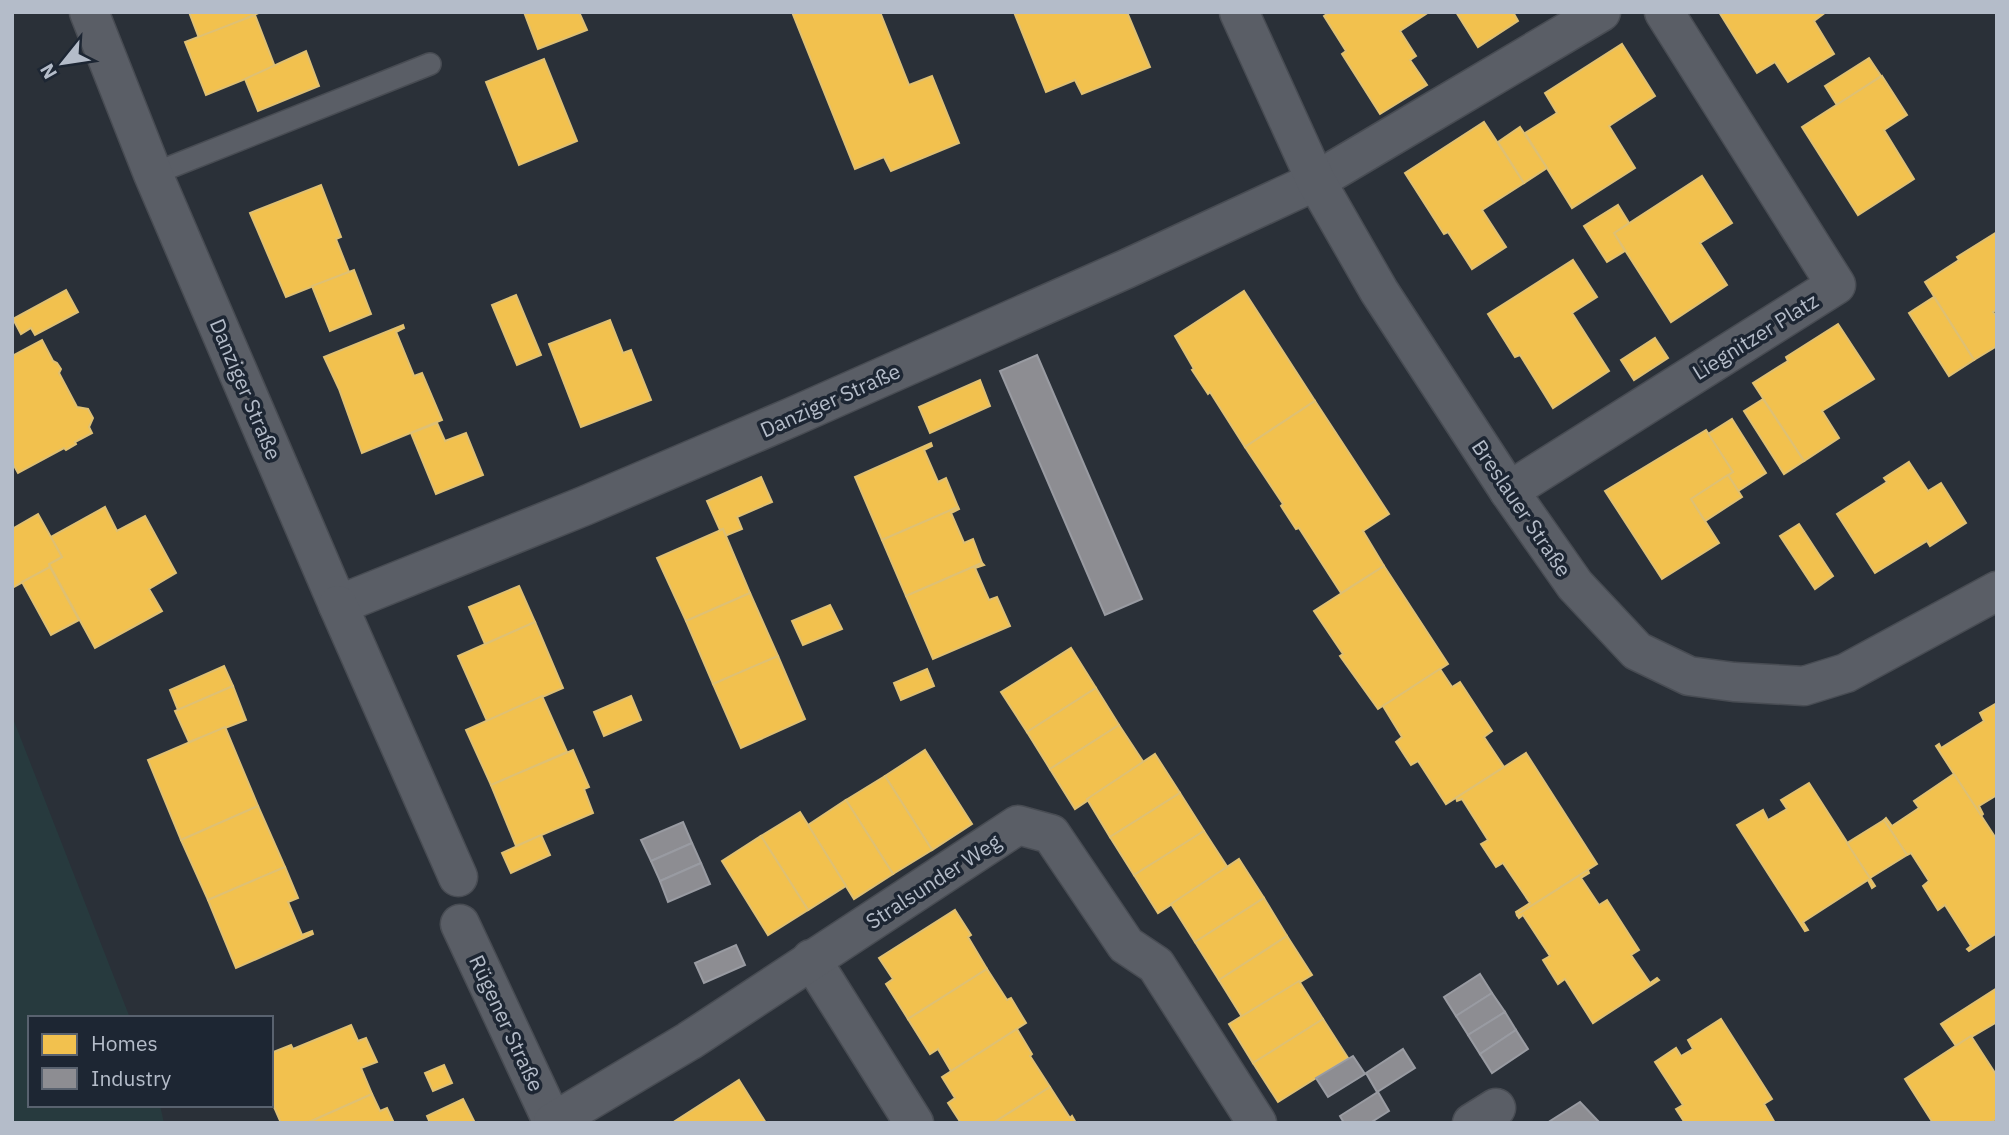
<svg xmlns="http://www.w3.org/2000/svg" width="2009" height="1135" viewBox="0 0 2009 1135" font-family="'IBM Plex Sans',sans-serif">
<style>
.green{fill:#273a3e}
.homes{fill:#f2c14e;stroke:#dfc073;stroke-width:2}
.industry{fill:#8d8d92;stroke:#999ba2;stroke-width:2}
.lines{fill:none;stroke-linecap:round;stroke-linejoin:round}
.lane-casing{stroke:#484c53;stroke-width:24}
.street-casing{stroke:#484c53;stroke-width:41}
.lane{stroke:#5a5e66;stroke-width:21}
.street{stroke:#5a5e66;stroke-width:38}
.labels{text-anchor:middle;dominant-baseline:central;stroke-width:7;stroke-linejoin:round;paint-order:stroke}
.street-label{font-size:21px;fill:#b4bcc9;stroke:#1d2633}
</style>
<rect width="100%" height="100%" fill="#2a3038"/>
<!-- green -->
<polygon class="green" points="12,716 130,1018 30,1018 30,1105 160,1105 164,1123 12,1123"/>
<!-- homes -->
<g class="homes">
<polygon points="189,12 261,12 199,38"/>
<polygon points="524,12 579,12 587,30 538,49"/>
<polygon points="792,12 880,12 909,85 932,76 959,143 891,171 884,157 855,169"/>
<polygon points="1014,12 1127,12 1150,67 1082,94 1075,80 1046,92"/>
<polygon points="1330,12 1429,12 1400,31 1416,56 1410,60 1427,85 1380,114 1342,54 1346,51 1324,16"/>
<polygon points="1456,12 1513,12 1518,21 1478,47"/>
<polygon points="1719,12 1826,12 1814,21 1834,54 1788,82 1775,62 1757,73"/>
<polygon points="255,15 275,67 206,95 185,42"/>
<polygon points="1622,44 1655,96 1609,126 1635,168 1572,208 1525,133 1557,113 1545,93"/>
<polygon points="306,51 319,86 258,111 245,79"/>
<polygon points="1869,58 1881,76 1837,105 1825,86"/>
<polygon points="544,59 577,141 519,165 486,82"/>
<polygon points="1882,76 1907,115 1884,130 1914,179 1858,215 1802,127"/>
<polygon points="1484,122 1524,183 1482,210 1506,247 1472,269 1448,232 1444,234 1405,173"/>
<polygon points="1520,127 1547,168 1524,183 1498,142"/>
<polygon points="1702,176 1732,223 1700,243 1727,285 1671,322 1614,233"/>
<polygon points="321,185 341,237 336,239 349,272 286,297 250,213"/>
<polygon points="1618,205 1629,223 1614,233 1625,251 1607,262 1584,226"/>
<polygon points="1997,232 1997,309 1993,312 1997,317 1997,346 1974,360 1925,282 1959,260 1957,257"/>
<polygon points="1573,260 1597,297 1572,313 1609,371 1553,408 1520,355 1515,357 1488,314"/>
<polygon points="354,270 371,314 330,331 312,286"/>
<polygon points="66,290 78,312 35,335 31,328 21,334 13,319"/>
<polygon points="1244,291 1315,401 1245,447 1210,392 1208,394 1192,370 1194,369 1175,336"/>
<polygon points="516,295 541,355 517,365 492,305"/>
<polygon points="1934,297 1974,360 1949,376 1909,313"/>
<polygon points="610,320 623,353 631,350 651,400 581,427 549,344"/>
<polygon points="1838,324 1874,379 1822,411 1839,438 1804,461 1753,383 1788,361 1786,357"/>
<polygon points="403,325 404,328 396,332 414,376 422,373 442,420 362,453 339,389 324,357"/>
<polygon points="1655,338 1668,358 1634,380 1621,360"/>
<polygon points="42,340 53,361 57,363 61,369 59,373 77,407 88,409 93,418 89,427 92,433 75,442 76,444 66,450 64,448 18,473 12,462 12,356"/>
<polygon points="980,380 990,406 930,433 919,407"/>
<polygon points="1763,399 1804,461 1784,474 1744,411"/>
<polygon points="1315,401 1389,514 1363,531 1384,566 1341,593 1299,528 1296,529 1281,506 1283,504 1245,447"/>
<polygon points="1732,419 1766,473 1738,491 1728,475 1733,472 1708,434"/>
<polygon points="437,423 445,441 466,433 483,475 436,494 411,433"/>
<polygon points="1706,430 1733,472 1691,499 1719,543 1662,579 1605,491"/>
<polygon points="931,443 932,446 924,450 938,482 946,478 958,507 882,540 855,477"/>
<polygon points="1909,462 1928,491 1941,483 1966,523 1930,546 1927,541 1875,573 1837,514 1887,482 1884,478"/>
<polygon points="1728,475 1742,497 1705,521 1691,499"/>
<polygon points="761,477 772,502 737,517 742,529 725,536 723,529 720,530 707,501"/>
<polygon points="105,507 117,531 145,516 176,573 149,589 162,611 95,648 49,564 62,557 51,537"/>
<polygon points="958,507 959,509 951,513 964,543 973,539 982,563 906,596 882,540"/>
<polygon points="38,514 62,557 49,564 50,567 12,588 12,529"/>
<polygon points="1799,524 1833,576 1815,589 1780,536"/>
<polygon points="723,529 750,593 686,621 657,558"/>
<polygon points="982,563 984,565 975,568 989,600 997,597 1010,626 933,659 906,596"/>
<polygon points="1384,566 1448,664 1378,709 1340,656 1343,654 1314,611"/>
<polygon points="50,567 79,620 51,635 22,582"/>
<polygon points="519,586 535,622 485,644 469,607"/>
<polygon points="750,593 778,656 713,684 686,621"/>
<polygon points="830,605 842,629 803,645 792,621"/>
<polygon points="535,622 563,688 487,721 458,656"/>
<polygon points="1071,648 1096,688 1027,732 1001,692"/>
<polygon points="778,656 805,719 741,748 713,684"/>
<polygon points="224,666 233,686 178,710 170,690"/>
<polygon points="927,669 934,686 901,700 894,683"/>
<polygon points="1440,669 1452,687 1460,682 1492,731 1484,737 1504,767 1446,804 1418,761 1411,765 1396,742 1402,737 1383,706"/>
<polygon points="233,686 246,720 189,742 175,711"/>
<polygon points="1096,688 1119,725 1050,769 1027,732"/>
<polygon points="542,696 567,752 491,785 466,730"/>
<polygon points="631,696 641,720 604,736 594,712"/>
<polygon points="1997,703 1997,795 1979,806 1983,814 1981,816 1936,746 1939,744 1941,748 1984,721 1980,713"/>
<polygon points="1119,725 1144,763 1075,809 1050,769"/>
<polygon points="225,727 258,806 181,840 148,760"/>
<polygon points="573,750 589,787 584,789 593,813 516,846 491,785"/>
<polygon points="925,750 972,824 932,850 885,776"/>
<polygon points="1526,753 1597,864 1517,915 1516,912 1530,903 1503,863 1496,867 1481,844 1488,840 1462,799 1457,801 1456,798"/>
<polygon points="1155,754 1180,793 1110,837 1087,799"/>
<polygon points="1954,774 1997,840 1997,933 1969,951 1967,949 1971,946 1945,905 1938,910 1923,886 1929,881 1911,853 1907,855 1884,820 1886,818 1892,826 1919,808 1914,801"/>
<polygon points="885,776 932,850 893,874 846,800"/>
<polygon points="1809,783 1875,886 1872,888 1868,880 1803,922 1808,930 1805,931 1737,825 1763,810 1768,820 1787,809 1781,800"/>
<polygon points="1180,793 1204,831 1134,875 1110,837"/>
<polygon points="846,800 893,874 854,899 808,825"/>
<polygon points="258,806 285,867 208,900 181,840"/>
<polygon points="800,812 846,886 808,910 761,836"/>
<polygon points="1884,820 1907,855 1870,878 1847,843"/>
<polygon points="1204,831 1228,868 1158,913 1134,875"/>
<polygon points="541,835 550,855 511,873 502,853"/>
<polygon points="761,836 808,910 768,935 722,861"/>
<polygon points="1239,859 1264,898 1195,942 1171,904"/>
<polygon points="285,867 298,898 288,902 302,935 312,931 313,934 236,968 208,900"/>
<polygon points="1588,870 1589,873 1581,878 1599,905 1607,900 1639,950 1631,955 1650,983 1657,978 1659,980 1593,1023 1565,979 1558,984 1543,960 1550,956 1523,915 1519,918 1517,915"/>
<polygon points="1264,898 1287,936 1219,980 1195,942"/>
<polygon points="955,910 971,935 968,937 987,969 908,1019 886,984 893,979 879,958"/>
<polygon points="1287,936 1312,975 1242,1017 1219,980"/>
<polygon points="987,969 1007,1000 1011,998 1026,1023 951,1071 938,1049 930,1054 908,1019"/>
<polygon points="1299,981 1323,1019 1253,1063 1229,1024"/>
<polygon points="1997,988 1997,1022 1956,1046 1941,1024"/>
<polygon points="1323,1019 1348,1058 1278,1102 1253,1063"/>
<polygon points="1721,1019 1772,1099 1764,1104 1775,1123 1685,1123 1676,1109 1683,1105 1655,1062 1676,1048 1681,1056 1693,1049 1688,1040"/>
<polygon points="351,1025 358,1041 366,1038 377,1062 361,1068 372,1094 307,1123 281,1123 271,1100 271,1053 291,1045 293,1049"/>
<polygon points="1017,1029 1032,1054 1030,1056 1050,1087 993,1123 961,1123 948,1103 955,1098 942,1077"/>
<polygon points="1971,1036 1997,1076 1997,1118 1990,1123 1933,1123 1905,1079"/>
<polygon points="444,1065 452,1083 433,1091 425,1073"/>
<polygon points="739,1080 766,1123 672,1123"/>
<polygon points="1050,1087 1070,1118 1072,1116 1076,1123 993,1123"/>
<polygon points="372,1094 380,1111 387,1108 394,1123 307,1123"/>
<polygon points="463,1099 475,1123 430,1123 427,1116"/>
</g>
<!-- industry -->
<g class="industry">
<polygon points="1037,355 1142,599 1105,615 1000,371"/>
<polygon points="683,822 692,843 651,861 641,840"/>
<polygon points="692,843 701,863 660,881 651,861"/>
<polygon points="701,863 710,884 668,902 660,881"/>
<polygon points="736,945 745,965 704,983 695,963"/>
<polygon points="1480,974 1492,993 1456,1016 1444,997"/>
<polygon points="1492,993 1505,1012 1468,1035 1456,1016"/>
<polygon points="1505,1012 1516,1030 1480,1054 1468,1035"/>
<polygon points="1516,1030 1528,1049 1492,1073 1480,1054"/>
<polygon points="1403,1049 1415,1068 1377,1092 1366,1073"/>
<polygon points="1353,1056 1365,1074 1328,1097 1316,1078"/>
<polygon points="1378,1092 1389,1111 1370,1123 1344,1123 1340,1116"/>
<polygon points="1580,1102 1600,1123 1547,1123"/>
</g>
<g class="lines">
<defs>
<polyline id="lane" points="153,174 430,64"/>
<g id="street">
<polyline points="89,12 153,174 338,605 584,506 792,417 1126,269 1316,181 1601,12"/>
<polyline points="1239,12 1316,181 1379,291 1509,491 1575,585 1637,651 1689,676 1734,682 1804,686 1846,673 1997,591"/>
<polyline points="1509,491 1836,285 1664,12"/>
<polyline points="338,605 458,877"/>
<polyline points="460,924 553,1123"/>
<polyline points="811,959 914,1123"/>
<polyline points="553,1122 689,1041 1018,825 1051,834 1126,945 1156,965 1257,1123"/>
<polyline points="1472,1123 1496,1108"/>
</g>
</defs>
<!-- lane casing -->
<use href="#lane" class="lane-casing"/>
<!-- street casing -->
<use href="#street" class="street-casing"/>
<!-- lane -->
<use href="#lane" class="lane"/>
<!-- street -->
<use href="#street" class="street"/>
</g>
<g class="labels">
<!-- street labels -->
<g class="street-label">
<text transform="translate(1755 336) rotate(-32)">Liegnitzer Platz</text>
<text transform="translate(246 389) rotate(67)">Danziger Straße</text>
<text transform="translate(830 400) rotate(-24)">Danziger Straße</text>
<text transform="translate(1522 508) rotate(56)">Breslauer Straße</text>
<text transform="translate(933 881) rotate(-33)">Stralsunder Weg</text>
<text transform="translate(507 1023) rotate(65)">Rügener Straße</text>
</g>
</g>
<!-- border -->
<rect width="2009" height="1135" fill="none" stroke="#b4bcc9" stroke-width="28"/>
<!-- legend -->
<rect x="28" y="1016" width="245" height="91" fill="#1d2633" stroke="#59626f" stroke-width="2"/>
<rect x="42" y="1034" width="35" height="21" fill="#f2c14e" stroke="#59626f" stroke-width="2"/>
<text x="91" y="1051" font-size="21" fill="#b4bcc9">Homes</text>
<rect x="42" y="1068" width="35" height="21" fill="#8d8d92" stroke="#59626f" stroke-width="2"/>
<text x="91" y="1086" font-size="21" fill="#b4bcc9">Industry</text>
<!-- north arrow -->
<g transform="translate(63 63) rotate(240)" stroke="#1d2633" stroke-width="5" paint-order="stroke">
<path d="M0-5L12 26L0 18L-12 26Z" fill="#b4bcc9"/>
<text y="-10" font-size="19" font-weight="bold" text-anchor="middle" fill="#b4bcc9">N</text>
</g>
</svg>
